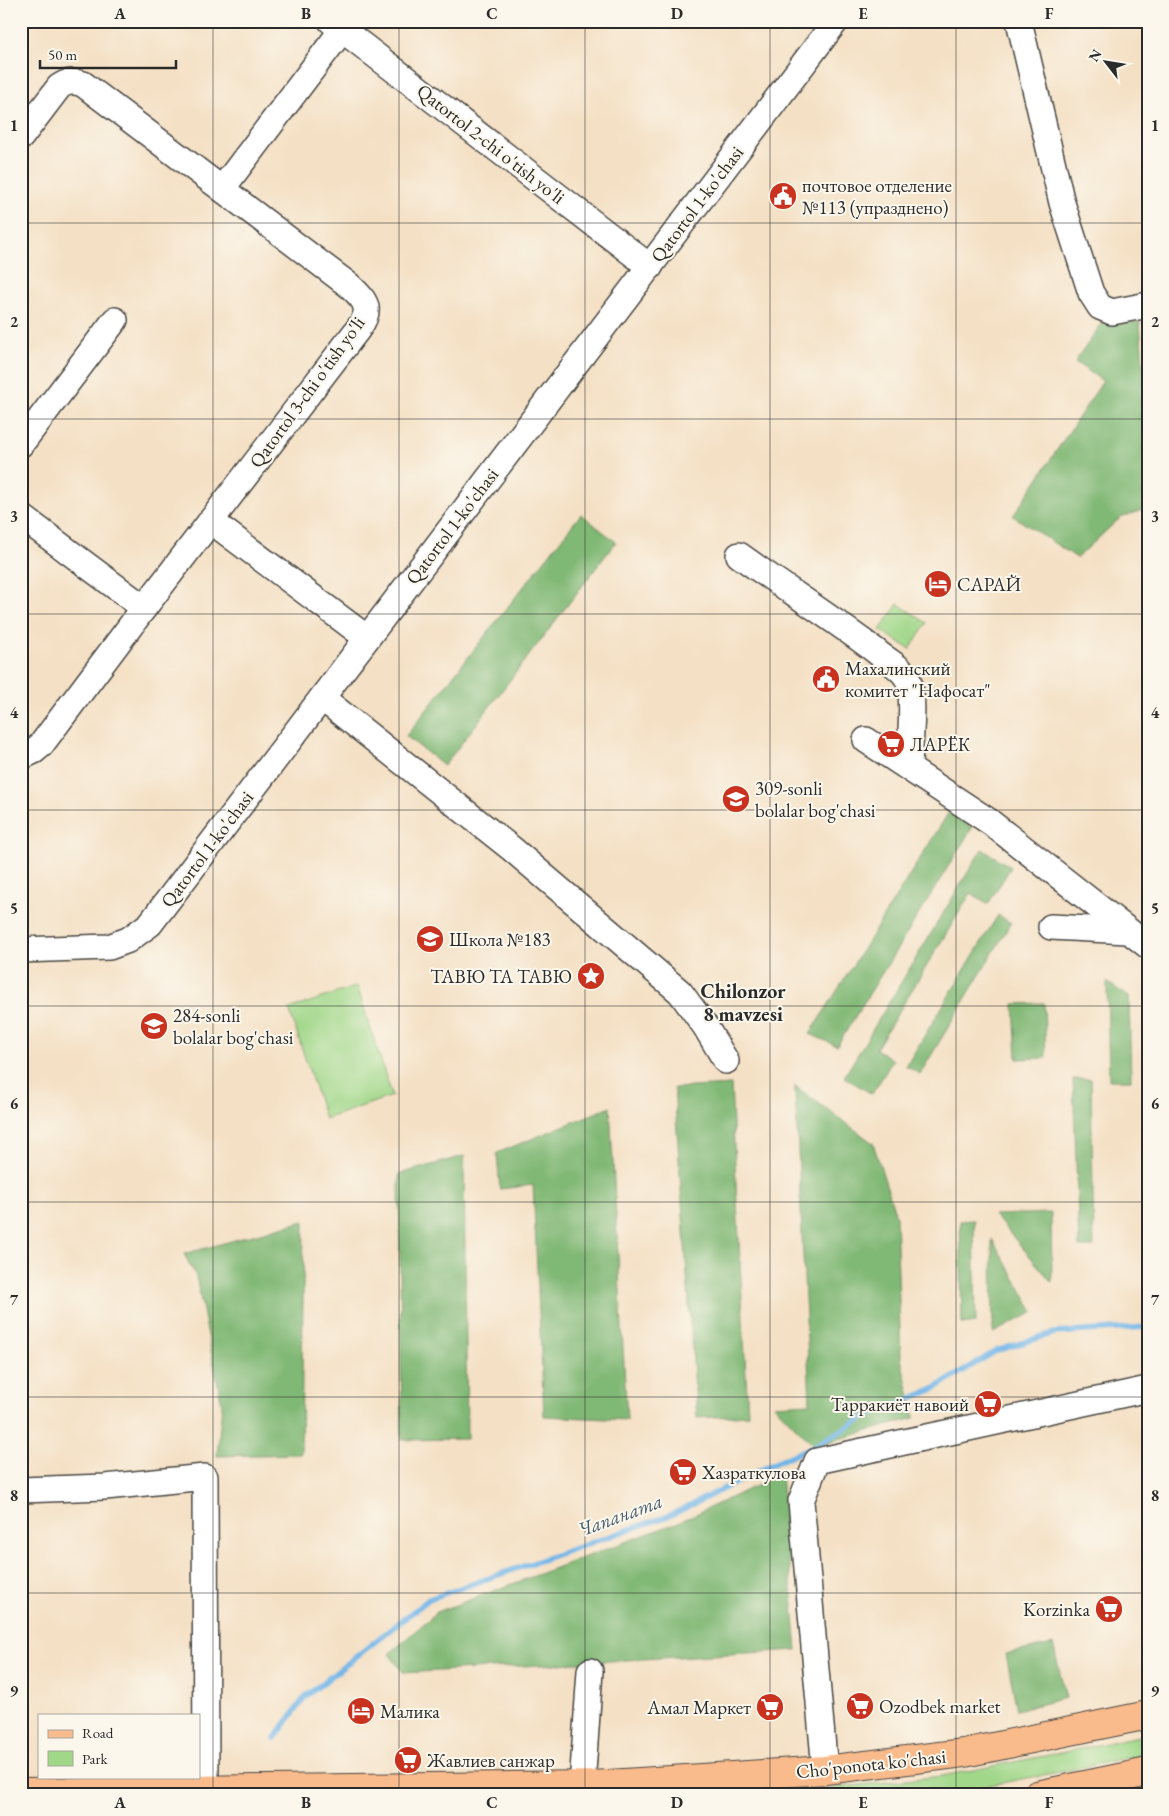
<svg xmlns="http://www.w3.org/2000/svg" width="1169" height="1816" viewBox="0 0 1169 1816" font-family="'EB Garamond',serif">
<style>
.green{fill:#a0d789;stroke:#66815a}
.forest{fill:#80b875;stroke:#567250}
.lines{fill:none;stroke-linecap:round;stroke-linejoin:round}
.stream{stroke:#73b6e8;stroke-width:5.5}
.minor-casing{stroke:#494642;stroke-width:28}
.major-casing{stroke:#494642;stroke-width:30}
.minor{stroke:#fff;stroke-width:25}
.major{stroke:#fabb8c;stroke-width:28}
.grid{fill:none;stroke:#2b2b2b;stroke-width:1;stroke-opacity:0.55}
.labels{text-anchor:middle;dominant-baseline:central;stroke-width:4;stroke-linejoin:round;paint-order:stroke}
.street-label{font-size:19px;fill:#2b2b2b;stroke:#fbf7ec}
.poi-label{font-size:19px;fill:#2b2b2b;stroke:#fbf7ec;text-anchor:start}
.neighbourhood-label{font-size:20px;font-weight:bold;fill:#2b2b2b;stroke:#fbf7ec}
.water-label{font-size:20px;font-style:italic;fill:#445c6d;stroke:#fbf7ec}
.neatline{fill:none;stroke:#2b2b2b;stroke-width:2}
.grid-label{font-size:16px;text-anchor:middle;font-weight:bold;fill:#2b2b2b}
</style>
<rect width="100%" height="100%" fill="#fbf7ec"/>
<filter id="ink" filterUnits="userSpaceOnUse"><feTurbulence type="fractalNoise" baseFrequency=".02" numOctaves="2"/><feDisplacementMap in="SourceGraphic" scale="10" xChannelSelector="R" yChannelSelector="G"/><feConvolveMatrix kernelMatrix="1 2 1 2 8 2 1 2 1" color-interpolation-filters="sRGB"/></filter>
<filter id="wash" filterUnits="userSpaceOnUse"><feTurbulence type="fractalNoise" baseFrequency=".0096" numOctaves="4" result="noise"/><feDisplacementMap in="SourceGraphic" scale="20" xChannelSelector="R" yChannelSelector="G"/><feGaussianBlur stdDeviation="1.12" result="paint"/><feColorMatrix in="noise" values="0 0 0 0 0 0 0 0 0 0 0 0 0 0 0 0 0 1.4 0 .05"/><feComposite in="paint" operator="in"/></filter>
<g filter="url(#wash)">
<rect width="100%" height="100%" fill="#f4e0c4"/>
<!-- green -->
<g class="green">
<polygon points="898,604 927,623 910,649 880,630"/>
<polygon points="357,986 392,1096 325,1119 289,1009"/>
<polygon points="1148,1734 1148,1753 1080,1768 943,1794 772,1795 942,1776 1075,1750"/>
</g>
<!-- forest -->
<g class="forest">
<polygon points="1140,322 1148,436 1148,508 1120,518 1077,558 1013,516 1103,381 1075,362 1102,323"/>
<polygon points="581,514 616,542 444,766 406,736"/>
<polygon points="949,812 972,828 837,1046 810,1034"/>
<polygon points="982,849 1011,867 988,904 971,893 876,1049 893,1060 872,1094 844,1077"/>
<polygon points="998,915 1011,923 920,1074 906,1066"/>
<polygon points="1107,982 1129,997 1131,1080 1109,1080"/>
<polygon points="1044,1003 1046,1058 1017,1059 1014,1004"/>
<polygon points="1073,1079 1091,1079 1094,1247 1079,1247"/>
<polygon points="731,1085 748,1415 697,1418 674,1088"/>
<polygon points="795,1086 873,1143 896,1216 901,1359 915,1418 814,1446 774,1405 810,1403"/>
<polygon points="610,1107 627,1420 544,1416 533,1185 500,1189 497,1153"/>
<polygon points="464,1156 467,1439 402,1440 399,1174"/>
<polygon points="1051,1213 1052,1282 994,1215"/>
<polygon points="974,1220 976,1322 962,1324 960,1221"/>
<polygon points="304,1221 301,1454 217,1456 222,1405 196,1276 184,1254"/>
<polygon points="992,1239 1034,1312 993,1333"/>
<polygon points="781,1474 797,1650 404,1673 389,1654 437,1612 679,1522"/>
<polygon points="1053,1644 1066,1698 1017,1710 1006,1654"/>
</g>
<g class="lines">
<!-- stream -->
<polyline class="stream" points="275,1738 305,1697 429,1599 671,1515 775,1463 814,1446 869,1415 932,1390 996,1351 1054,1333 1148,1327"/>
</g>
</g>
<g filter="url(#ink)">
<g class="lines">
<defs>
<g id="minor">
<polyline points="331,21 650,267"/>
<polyline points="1019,21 1062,203 1091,293 1100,307 1112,312 1148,305"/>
<path d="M21,137L59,87C67,81 73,81 83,84L350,286C366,301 373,309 358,329L144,608L41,745L34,751L21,757"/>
<polyline points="222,189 342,30"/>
<polyline points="21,444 115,320"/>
<polyline points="21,516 144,608"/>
<polyline points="211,521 367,638"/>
<path d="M739,555C785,588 832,618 877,652C886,660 903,668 908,680C916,698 909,746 909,768"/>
<polyline points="322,698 512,849 680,992 705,1026 726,1061"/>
<polyline points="866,740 990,822 1148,946"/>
<polyline points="1051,927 1128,931"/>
<polyline points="21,950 109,947 128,940 150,924 836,21"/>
<polyline points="21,1490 105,1487 205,1477 206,1790"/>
<polyline points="825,1770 801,1501 817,1461 1148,1389"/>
<polyline points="582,1786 590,1671"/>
</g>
<g id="major">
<polyline points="21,1792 593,1785 825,1770 964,1753 1148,1715"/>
<polyline points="1037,1795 1148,1772"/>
</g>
</defs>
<!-- minor casing -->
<use href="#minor" class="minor-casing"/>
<!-- major casing -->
<use href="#major" class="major-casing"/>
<!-- minor -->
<use href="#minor" class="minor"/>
<!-- major -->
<use href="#major" class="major"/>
</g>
</g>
<!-- grid -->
<path class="grid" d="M213,21V1795M399,21V1795M585,21V1795M770,21V1795M956,21V1795M21,223H1148M21,419H1148M21,614H1148M21,810H1148M21,1006H1148M21,1202H1148M21,1397H1148M21,1593H1148"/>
<!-- icons -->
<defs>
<symbol id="civic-disc" viewBox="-11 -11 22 22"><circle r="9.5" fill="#c8321e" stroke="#fbf7ec"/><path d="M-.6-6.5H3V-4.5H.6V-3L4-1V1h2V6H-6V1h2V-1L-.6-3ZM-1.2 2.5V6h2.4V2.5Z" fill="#fff"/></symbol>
<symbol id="hotel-disc" viewBox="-11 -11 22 22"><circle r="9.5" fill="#c8321e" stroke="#fbf7ec"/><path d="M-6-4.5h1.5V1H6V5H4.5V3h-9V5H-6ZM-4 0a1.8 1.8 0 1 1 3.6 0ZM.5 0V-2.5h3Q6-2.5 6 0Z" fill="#fff"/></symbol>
<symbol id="supermarket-disc" viewBox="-11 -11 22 22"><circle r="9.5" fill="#c8321e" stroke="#fbf7ec"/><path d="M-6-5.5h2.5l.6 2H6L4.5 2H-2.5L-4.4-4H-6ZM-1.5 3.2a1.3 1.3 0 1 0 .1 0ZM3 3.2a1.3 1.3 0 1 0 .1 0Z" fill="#fff"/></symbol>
<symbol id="school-disc" viewBox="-11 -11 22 22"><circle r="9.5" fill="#c8321e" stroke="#fbf7ec"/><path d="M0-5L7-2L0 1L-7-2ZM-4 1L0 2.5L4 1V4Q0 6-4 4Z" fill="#fff"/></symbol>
<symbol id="sight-disc" viewBox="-11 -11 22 22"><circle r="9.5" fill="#c8321e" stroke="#fbf7ec"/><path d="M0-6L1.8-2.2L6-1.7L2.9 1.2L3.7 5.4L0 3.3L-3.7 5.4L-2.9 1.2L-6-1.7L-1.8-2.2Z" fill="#fff"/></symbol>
</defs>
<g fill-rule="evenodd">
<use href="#civic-disc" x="767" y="180" width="32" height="32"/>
<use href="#hotel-disc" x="922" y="568" width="32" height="32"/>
<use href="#civic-disc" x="810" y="663" width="32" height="32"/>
<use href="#supermarket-disc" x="875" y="728" width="32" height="32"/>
<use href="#school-disc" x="720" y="783" width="32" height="32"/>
<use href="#school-disc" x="414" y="923" width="32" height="32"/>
<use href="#sight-disc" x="575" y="960" width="32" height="32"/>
<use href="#school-disc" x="138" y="1010" width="32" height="32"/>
<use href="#supermarket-disc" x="972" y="1388" width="32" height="32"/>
<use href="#supermarket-disc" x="667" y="1456" width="32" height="32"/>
<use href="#supermarket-disc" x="1093" y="1593" width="32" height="32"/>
<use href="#supermarket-disc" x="844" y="1690" width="32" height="32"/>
<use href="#supermarket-disc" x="754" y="1691" width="32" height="32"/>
<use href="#hotel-disc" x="345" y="1695" width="32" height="32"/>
<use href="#supermarket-disc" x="392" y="1744" width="32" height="32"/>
</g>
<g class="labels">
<!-- street labels -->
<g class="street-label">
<text transform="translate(491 144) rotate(38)">Qatortol 2-chi o'tish yo'li</text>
<text transform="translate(697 204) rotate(-53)">Qatortol 1-ko'chasi</text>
<text transform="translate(307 392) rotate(-54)">Qatortol 3-chi o'tish yo'li</text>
<text transform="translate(452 526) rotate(-53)">Qatortol 1-ko'chasi</text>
<text transform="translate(207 849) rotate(-53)">Qatortol 1-ko'chasi</text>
<text transform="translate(871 1764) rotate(-6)">Cho'ponota ko'chasi</text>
</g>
<!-- poi labels -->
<g class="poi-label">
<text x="802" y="185">почтовое отделение<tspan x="802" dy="22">№113 (упразднено)</tspan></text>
<text x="957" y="584">САРАЙ</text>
<text x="845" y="668">Махалинский<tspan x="845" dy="22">комитет "Нафосат"</tspan></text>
<text x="910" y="744">ЛАРЁК</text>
<text x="755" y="788">309-sonli<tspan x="755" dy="22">bolalar bog'chasi</tspan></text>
<text x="449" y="939">Школа №183</text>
<text x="572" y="976" text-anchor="end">ТАВЮ ТА ТАВЮ</text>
<text x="173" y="1015">284-sonli<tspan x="173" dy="22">bolalar bog'chasi</tspan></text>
<text x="969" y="1404" text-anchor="end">Тарракиёт навоий</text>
<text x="702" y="1472">Хазраткулова</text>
<text x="1090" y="1609" text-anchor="end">Korzinka</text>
<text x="879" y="1706">Ozodbek market</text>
<text x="751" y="1707" text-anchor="end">Амал Маркет</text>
<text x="380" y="1711">Малика</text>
<text x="427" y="1760">Жавлиев санжар</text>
</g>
<!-- neighbourhood labels -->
<g class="neighbourhood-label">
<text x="743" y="991">Chilonzor<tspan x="743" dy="23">8 mavzesi</tspan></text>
</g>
<!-- water labels -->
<g class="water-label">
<text transform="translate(620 1515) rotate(-20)">Чапаната</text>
</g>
</g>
<!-- margin -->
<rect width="1169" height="1816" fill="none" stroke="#fbf7ec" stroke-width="55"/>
<!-- legend -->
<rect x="38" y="1714" width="162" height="65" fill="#fbf7ec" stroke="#a8a59f"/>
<rect x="48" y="1730" width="25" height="8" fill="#fabb8c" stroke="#a8a59f"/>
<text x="82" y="1738" font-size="15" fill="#2b2b2b">Road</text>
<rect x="48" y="1751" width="25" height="15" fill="#a0d789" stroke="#a8a59f"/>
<text x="82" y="1764" font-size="15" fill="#2b2b2b">Park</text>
<!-- north arrow -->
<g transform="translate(1106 62) rotate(301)" stroke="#fbf7ec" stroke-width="4" paint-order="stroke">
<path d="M0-4L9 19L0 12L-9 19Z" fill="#2b2b2b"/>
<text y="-8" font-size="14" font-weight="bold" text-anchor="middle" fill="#2b2b2b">N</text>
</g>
<!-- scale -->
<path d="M40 60v8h136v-8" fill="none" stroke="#2b2b2b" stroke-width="2.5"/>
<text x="48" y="60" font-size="15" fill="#2b2b2b" stroke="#fbf7ec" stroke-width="4" paint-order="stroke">50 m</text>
<rect x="28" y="28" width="1114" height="1760" class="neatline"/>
<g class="grid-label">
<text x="120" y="19">A</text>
<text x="306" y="19">B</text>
<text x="492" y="19">C</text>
<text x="677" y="19">D</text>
<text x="863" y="19">E</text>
<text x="1049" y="19">F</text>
<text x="14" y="131">1</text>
<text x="1155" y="131">1</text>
<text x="14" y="327">2</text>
<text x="1155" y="327">2</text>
<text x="14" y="522">3</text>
<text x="1155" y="522">3</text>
<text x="14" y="718">4</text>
<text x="1155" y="718">4</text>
<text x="14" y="914">5</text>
<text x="1155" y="914">5</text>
<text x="14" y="1109">6</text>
<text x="1155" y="1109">6</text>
<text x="14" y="1305">7</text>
<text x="1155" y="1305">7</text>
<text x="14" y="1501">8</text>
<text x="1155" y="1501">8</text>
<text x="14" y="1696">9</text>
<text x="1155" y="1696">9</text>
<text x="120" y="1808">A</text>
<text x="306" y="1808">B</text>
<text x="492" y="1808">C</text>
<text x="677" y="1808">D</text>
<text x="863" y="1808">E</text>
<text x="1049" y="1808">F</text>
</g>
</svg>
